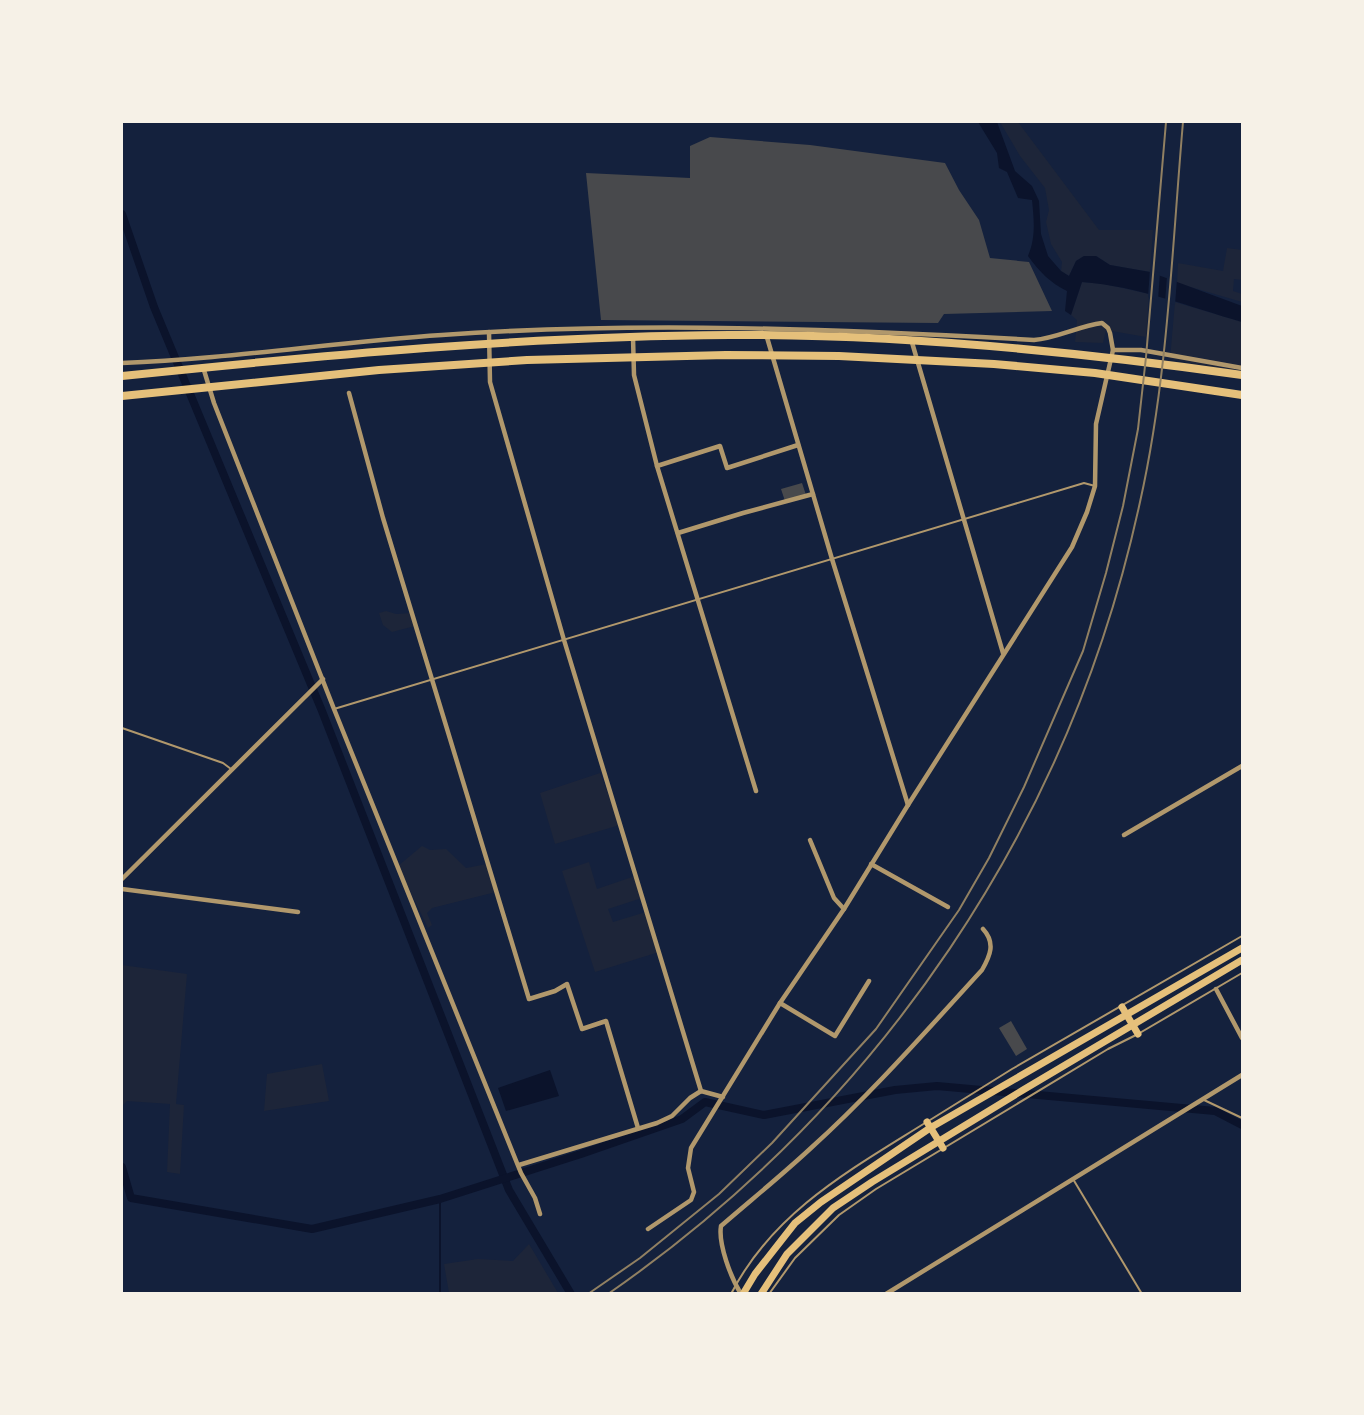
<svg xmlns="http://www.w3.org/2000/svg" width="1364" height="1415" viewBox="0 0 1364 1415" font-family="'Fira Sans Condensed',sans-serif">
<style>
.green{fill:#1d2539}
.water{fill:#0b132b}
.pier{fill:#14213d}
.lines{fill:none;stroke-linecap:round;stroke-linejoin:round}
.stream{stroke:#0b132b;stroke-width:2}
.canal{stroke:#0b132b;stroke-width:8}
.building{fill:#48494c}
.service{stroke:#b1986c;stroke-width:2}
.minor{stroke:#b1986c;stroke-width:4.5}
.primary{stroke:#e5c07b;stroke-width:7}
.motorway{stroke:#e5c07b;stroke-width:8}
.rail{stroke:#918062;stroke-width:2}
</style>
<rect width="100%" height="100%" fill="#14213d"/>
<!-- green -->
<g class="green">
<polygon points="1000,122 1018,122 1099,230 1153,230 1150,272 1110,265 1096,256 1084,256 1076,261 1069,276 1061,271 1062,262 1051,244 1046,222 1049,210 1045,188 1020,156"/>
<polygon points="1227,248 1242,250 1242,280 1234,279 1233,291 1242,294 1242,302 1177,283 1178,263 1223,271"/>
<polygon points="1082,282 1105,284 1149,294 1146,337 1106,330 1103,343 1075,342 1077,320 1071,315"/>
<polygon points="1175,302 1242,322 1242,373 1170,359"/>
<polygon points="386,611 396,614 412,613 415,626 392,632 383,625 379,613"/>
<polygon points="600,773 620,825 555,844 540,793"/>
<polygon points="422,846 430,850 446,849 466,868 487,864 496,892 432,908 427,913 432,925 428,928 398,866"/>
<polygon points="589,862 597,889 635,876 642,898 608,909 613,922 646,912 659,952 595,972 562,871"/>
<polygon points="122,965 187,974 176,1104 184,1105 180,1174 167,1172 170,1104 127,1101 123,1105 122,1103"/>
<polygon points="322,1064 329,1101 264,1111 267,1074"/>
<polygon points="529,1244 558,1293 449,1293 444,1264 478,1259 513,1261"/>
</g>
<!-- water -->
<g class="water">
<path d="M978,122H997L1015,171L1032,186L1039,201L1041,234L1048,256L1061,271L1069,276L1076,261L1084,256H1096L1110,265L1150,272L1242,306V322C1190,307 1137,286 1082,282L1071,315L1065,311L1067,291C1050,283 1039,271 1028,256C1036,237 1034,220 1032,200L1018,198L1007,172L999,168L997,153Z"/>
<polygon points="550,1070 559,1096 506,1111 498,1088"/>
</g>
<!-- pier -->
<g class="pier">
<polygon points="1150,269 1160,273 1158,300 1148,297"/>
<polygon points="1167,276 1177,279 1175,305 1165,302"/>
</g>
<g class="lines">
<!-- stream -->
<polyline class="stream" points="440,1199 440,1294"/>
<!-- canal -->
<g class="canal">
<polyline points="122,214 154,307 322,711 509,1190 571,1294"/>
<polyline points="122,1167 131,1198 312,1229 440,1199 581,1154 682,1119 705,1102 764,1115 895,1090 937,1086 1215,1111 1242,1125"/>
</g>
</g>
<!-- building -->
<g class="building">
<polygon points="710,137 810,145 945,163 959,190 979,220 990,258 1029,262 1052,311 944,314 938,323 601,320 586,173 690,178 690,146"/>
<polygon points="802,483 806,495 785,501 781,489"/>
<polygon points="1011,1021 1027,1049 1016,1056 999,1028"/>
</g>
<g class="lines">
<!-- service -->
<g class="service">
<polyline points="334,709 1084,483 1095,486"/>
<polyline points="122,728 223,763 231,769"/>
<polyline points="1204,1100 1242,1118"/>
<polyline points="930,1120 1012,1069 1242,936"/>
<polyline points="1073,1179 1142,1294"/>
<path d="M731,1294C773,1212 850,1170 925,1123"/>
<polyline points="769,1294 795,1258 839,1215 876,1189 1108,1049 1138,1034 1242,973"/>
</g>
<!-- minor -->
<g class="minor">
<polyline points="489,332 490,382 564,640 701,1091"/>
<polyline points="766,334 832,559 908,805"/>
<polyline points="633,337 634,375 657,466 756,791"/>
<polyline points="911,339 1003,653"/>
<polyline points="1113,350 1141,350 1242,368"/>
<path d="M122,363C229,359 335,342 442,335C639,321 837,329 1034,340C1057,338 1079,326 1102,323L1108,328L1110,333L1113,350L1096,424L1095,486L1087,512L1072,547L908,805L844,909L780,1003L691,1148L688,1168L694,1192L691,1200L648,1229"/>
<polyline points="203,367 214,403 334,709 521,1173 535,1198 540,1214"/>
<polyline points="349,393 383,518 529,999 555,991 567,984 582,1029 606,1021 638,1128"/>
<polyline points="657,466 720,446 727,468 798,445"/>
<polyline points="678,533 743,513 813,494"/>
<polyline points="1124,835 1242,766"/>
<polyline points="810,840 834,898 844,909"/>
<polyline points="871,864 948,907"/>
<polyline points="122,879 323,679"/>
<polyline points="122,889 298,912"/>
<polyline points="1216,989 1242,1038"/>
<polyline points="780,1003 835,1036 869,981"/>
<polyline points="519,1165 657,1123 672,1116 690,1098 701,1091 723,1097"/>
<path d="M741,1294C731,1278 718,1244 721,1226C751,1200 782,1175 811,1148C872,1093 926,1031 982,970C990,956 996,943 983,929"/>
<polyline points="886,1294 1242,1075"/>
</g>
<!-- primary -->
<g class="primary">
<polyline points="1122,1007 1138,1034"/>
<polyline points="927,1122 943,1148"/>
<polyline points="743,1294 755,1274 795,1223 821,1202 930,1128 1242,948"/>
<polyline points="761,1294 787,1254 833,1208 872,1182 1023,1090 1242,960"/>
</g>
<!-- motorway -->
<g class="motorway">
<path d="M122,376C325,355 526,336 730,335C902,334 1073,351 1242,375"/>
<polyline points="122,396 379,370 527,360 726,355 839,356 994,364 1095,373 1242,395"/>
</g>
<!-- rail -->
<g class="rail">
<polyline points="588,1294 640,1258 719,1194 772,1143 876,1029 959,910 989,858 1024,787 1083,651 1106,573 1123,506 1138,429 1146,357 1166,122"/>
<path d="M608,1294C880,1105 1070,826 1140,502C1168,377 1172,248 1183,122"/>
</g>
</g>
<!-- border -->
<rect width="1364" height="1415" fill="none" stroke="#f6f1e7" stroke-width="246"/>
</svg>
